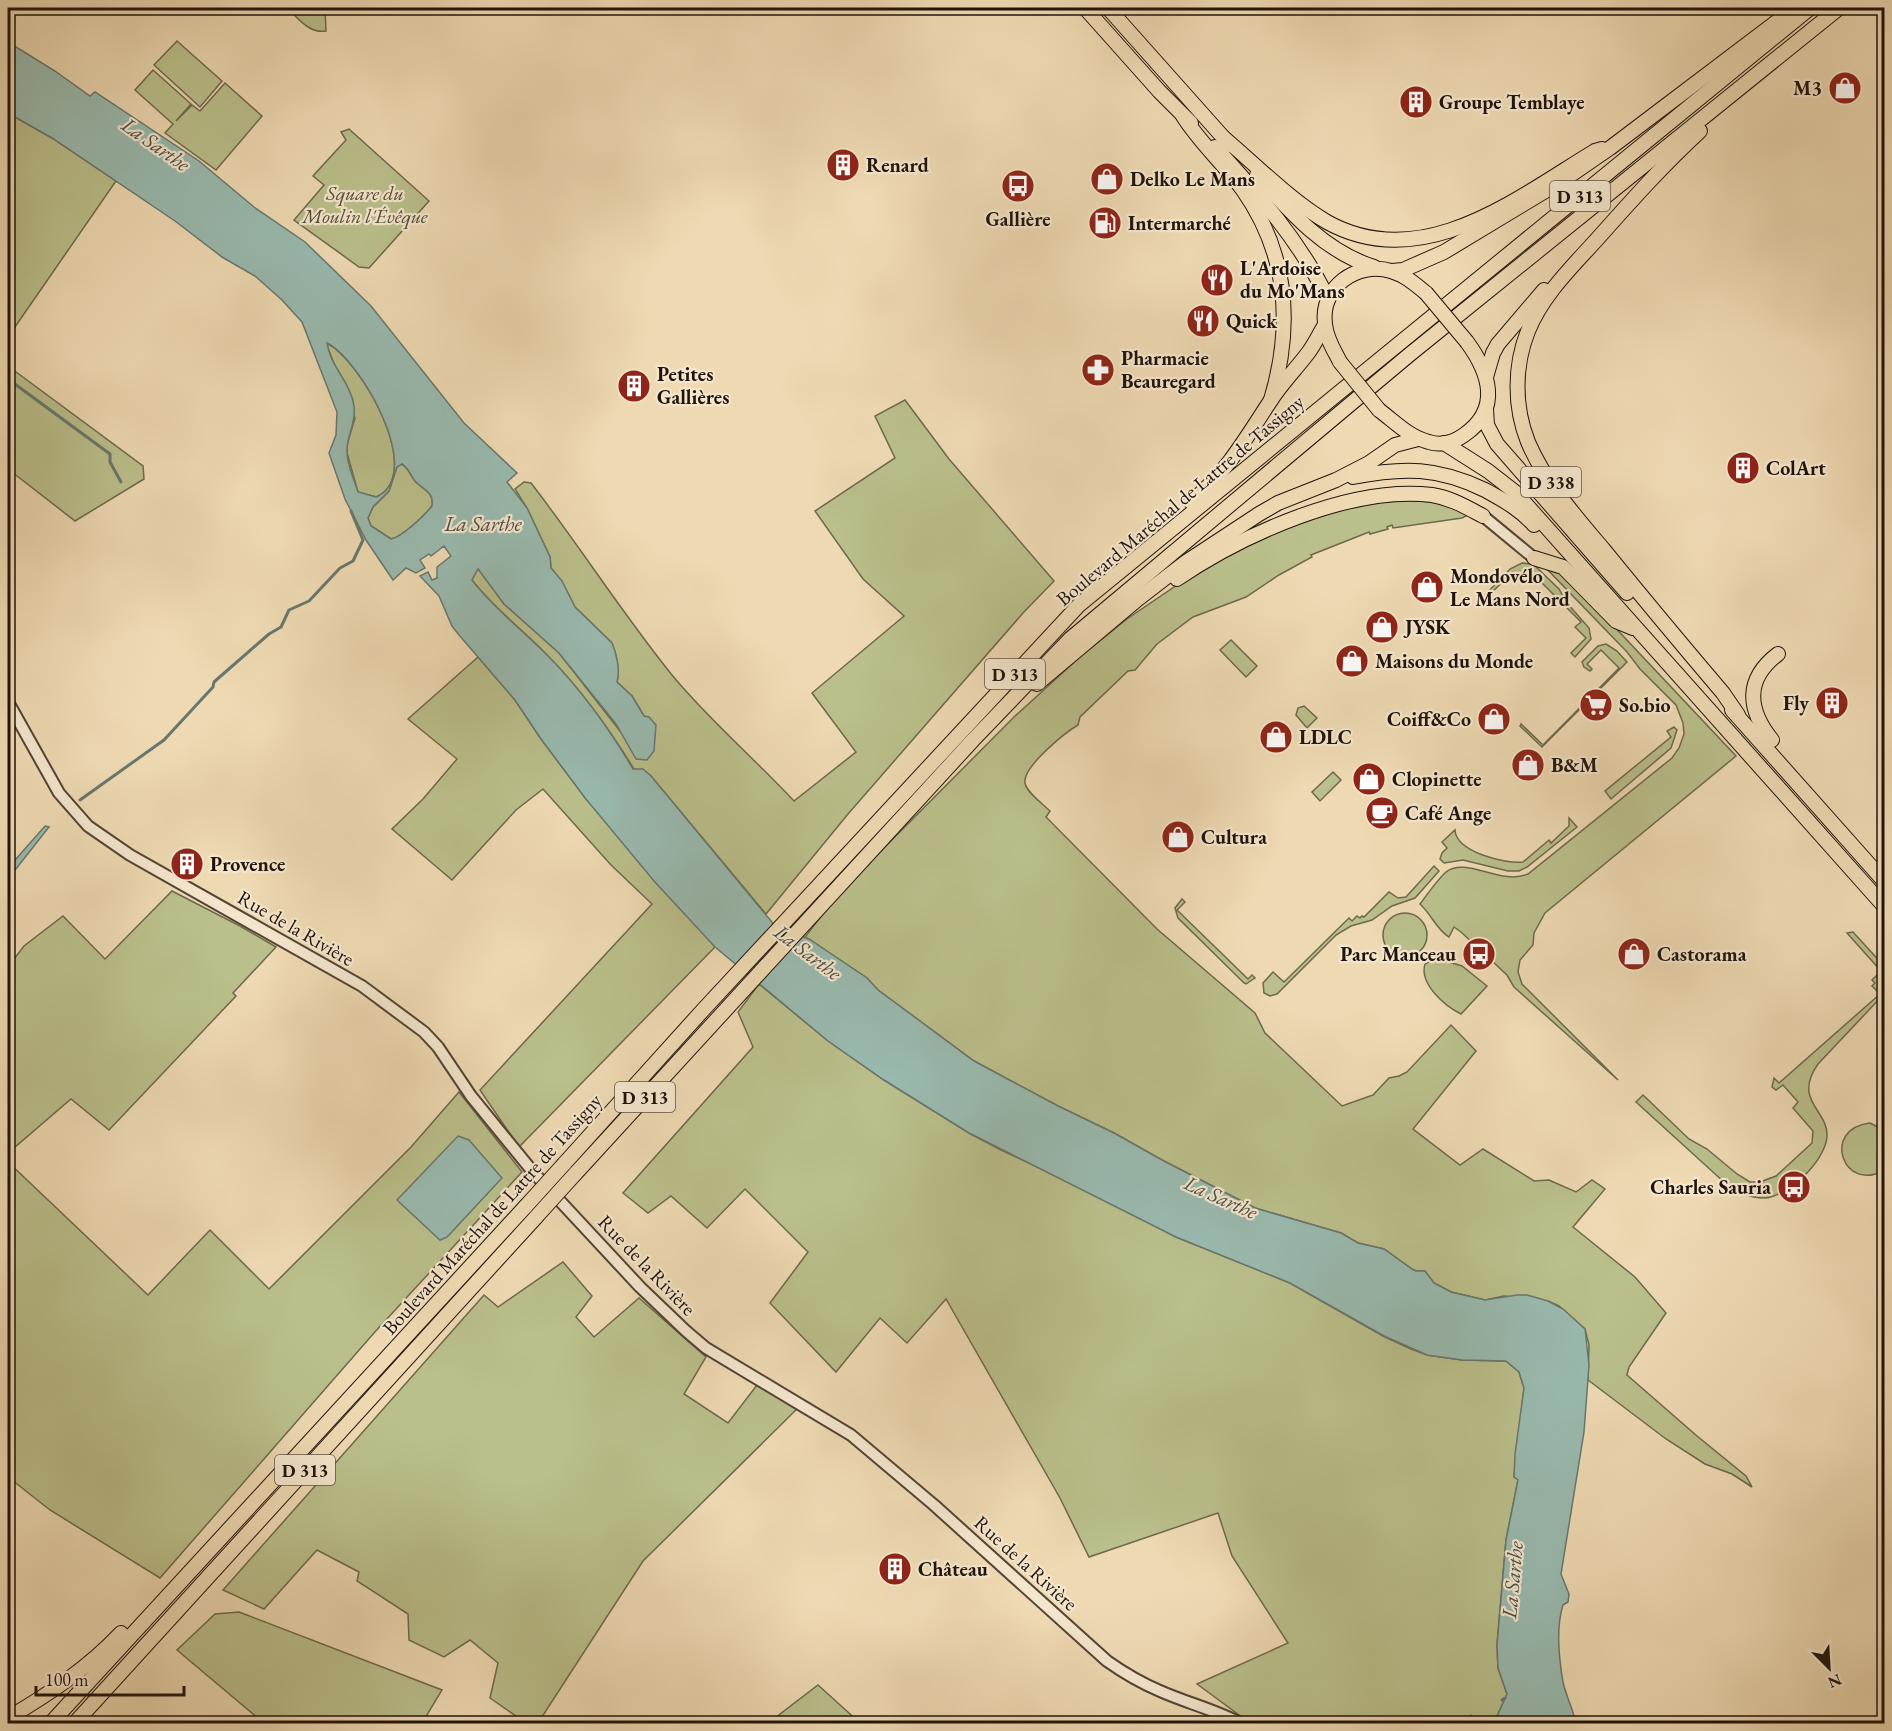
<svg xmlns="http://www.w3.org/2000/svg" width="1892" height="1731" viewBox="0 0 1892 1731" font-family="'EB Garamond',serif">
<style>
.green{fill:#babf8b;stroke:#6c694c;stroke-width:1.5}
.water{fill:#99baaf;stroke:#68776e;stroke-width:1.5;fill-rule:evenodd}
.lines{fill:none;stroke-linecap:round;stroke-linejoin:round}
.stream{stroke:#68776e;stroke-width:3}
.tertiary-casing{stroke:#534436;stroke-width:14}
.primary-casing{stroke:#1f130c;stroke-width:16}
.trunk-casing{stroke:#1f130c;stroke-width:16}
.tertiary{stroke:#f4e6cd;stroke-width:10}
.primary{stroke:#eed9b2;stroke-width:14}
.trunk{stroke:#eed9b2;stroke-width:14}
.primary-bridge-casing{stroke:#1f130c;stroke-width:16;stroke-linecap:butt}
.trunk-bridge-casing{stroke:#1f130c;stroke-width:16;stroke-linecap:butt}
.primary-bridge{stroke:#eed9b2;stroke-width:14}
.trunk-bridge{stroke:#eed9b2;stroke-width:14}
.labels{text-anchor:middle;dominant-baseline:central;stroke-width:4.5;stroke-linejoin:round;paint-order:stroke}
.shield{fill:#f4e6cd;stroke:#5f5246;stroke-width:1.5}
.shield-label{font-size:18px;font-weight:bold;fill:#1f130c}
.poi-label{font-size:20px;font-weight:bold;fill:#1f130c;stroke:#f4e6cd;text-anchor:start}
.park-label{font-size:20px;font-style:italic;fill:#554f38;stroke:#f4e6cd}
.street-label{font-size:20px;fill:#1f130c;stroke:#f4e6cd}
.water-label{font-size:21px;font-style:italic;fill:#4a4d45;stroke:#f4e6cd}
</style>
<rect width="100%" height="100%" fill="#eed9b2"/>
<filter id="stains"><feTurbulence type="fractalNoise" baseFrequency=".00333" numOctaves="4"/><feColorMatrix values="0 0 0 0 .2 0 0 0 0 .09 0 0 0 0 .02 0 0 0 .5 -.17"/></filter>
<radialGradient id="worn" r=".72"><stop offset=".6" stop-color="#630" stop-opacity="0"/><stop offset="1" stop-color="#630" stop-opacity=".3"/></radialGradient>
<!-- green -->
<g class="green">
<path d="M287,8H325L326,31C309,34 298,18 287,8Z"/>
<polygon points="177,41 222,81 200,107 154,65"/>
<polygon points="153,70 191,104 176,121 192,105 200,111 225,83 262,116 216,170 165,133 173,124 135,90"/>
<polygon points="8,113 52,138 116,181 8,337"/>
<polygon points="349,129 429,201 369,268 359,267 294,220 324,185 313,176 346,140 341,132"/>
<path d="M326,343C360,358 427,475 376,497L358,492L347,453V444L355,418Z"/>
<polygon points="8,366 143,466 144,479 75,521 8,469"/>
<path d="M905,400L949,459L1054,581L1023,613L848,814L766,914L651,776L644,771L634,769C610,730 582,691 550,658C525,631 495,610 472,580L478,568L504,604L559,653L620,731L644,716L632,696L617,682C620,671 616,654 612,643L575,607L562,582L551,568L550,557L527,508L515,489L524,482L531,483C579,545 622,613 672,675C709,720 754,758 794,801L856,752L812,693L904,616L863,579L815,511L895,458L875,416Z"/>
<path d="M402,464C410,469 411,478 417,483C426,491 434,493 432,506C424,516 402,537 391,539L371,526L368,518L373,507L389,491L397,466Z"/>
<path d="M1380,500H1435L1470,514L1462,518L1393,528L1392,525L1387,527L1388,529L1370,534L1369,532L1311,555L1312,557L1279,575L1246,597L1193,617L1157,644L1135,670L1128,671L1080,717L1078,725C1066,732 1022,767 1025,783C1027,793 1043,804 1050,811L1046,817L1157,929L1255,1013L1265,1033L1342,1106L1373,1095L1389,1078L1399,1076L1407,1072L1451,1025L1476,1051L1413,1129L1460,1165L1483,1149L1534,1181L1549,1180L1576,1192L1592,1180L1605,1189L1573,1227L1635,1277L1666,1313L1629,1367L1627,1375L1697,1436L1746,1476L1752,1487L1732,1474L1705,1464L1666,1439L1588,1380L1589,1345L1585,1329L1559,1306L1548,1301L1504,1296L1485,1300L1451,1292L1434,1283L1425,1271H1416L1412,1269L1384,1249L1358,1243L1341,1233L1255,1208L1162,1160L1114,1133L1058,1106L974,1061L878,990L867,978L805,937L837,896L869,863L1014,717L1081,656L1127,619L1208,564L1301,520Z"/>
<polygon points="1522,563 1533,564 1559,589 1567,603 1589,628 1591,639 1575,657 1571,653 1586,638 1575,627 1581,622 1534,575 1529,579 1522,573 1518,576 1513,572 1488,596 1494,602 1488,605 1483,597 1510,569"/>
<path d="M1543,565L1560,569L1736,756L1545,913L1534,933L1533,945L1520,960L1518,972L1522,984L1618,1080L1514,987L1507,975L1461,932L1454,927L1449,937C1436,929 1432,915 1420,904C1426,896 1438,879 1446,872C1466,856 1501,886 1528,874L1672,758L1679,748L1684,734L1683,723L1676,705L1640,669L1627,652Z"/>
<polygon points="1231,640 1257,666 1246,677 1220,650"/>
<polygon points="1606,644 1617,651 1627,662 1542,747 1520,726 1521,724 1543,745 1619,668 1601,650 1587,664 1592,669 1590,671 1584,667 1582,662 1598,646"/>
<polygon points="478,657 515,700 541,739 586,799 715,947 519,1147 480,1090 652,904 611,865 543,789 516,810 452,880 392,829 423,799 457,759 408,719"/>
<polygon points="1304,706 1317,718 1307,728 1296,715 1298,708"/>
<polygon points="1674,727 1677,730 1671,748 1611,799 1605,791 1671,737 1667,731"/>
<polygon points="1333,772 1341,780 1320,801 1312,792"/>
<path d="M1569,818L1577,827L1527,867L1519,871H1508L1463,860L1444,863L1440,859L1442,853L1447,848L1442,842L1455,830C1456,852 1505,864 1523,862L1549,840L1551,843L1569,826Z"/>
<polygon points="1434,866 1439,871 1415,898 1392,906 1372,920 1351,926 1336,935 1277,994 1270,996 1264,993 1263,983 1273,972 1284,982 1349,918 1352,921 1357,916 1360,918 1362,916 1364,917 1389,892 1398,898 1406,897"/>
<polygon points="172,891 240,926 276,947 233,993 236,996 109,1130 71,1099 8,1153 8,967 24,946 63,916 105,959"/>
<polygon points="1182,899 1185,902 1177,910 1248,979 1252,975 1255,978 1246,984 1244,983 1178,918 1175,908"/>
<circle cx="1405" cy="935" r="22"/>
<path d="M1853,932L1884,966V994L1818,1064C1792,1101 1829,1110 1827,1137C1825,1161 1788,1197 1764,1198C1749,1198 1737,1191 1725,1183L1636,1102L1643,1095L1689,1139L1707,1149L1737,1174L1750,1182H1760L1776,1176L1812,1143L1813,1131L1793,1108L1798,1102L1783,1085L1776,1090L1772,1087L1774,1078L1779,1083L1880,994L1872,986L1875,983L1872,980L1881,971L1847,933Z"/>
<path d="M1436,958L1462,966L1487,986L1461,1014C1445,1006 1419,984 1425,964Z"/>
<polygon points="759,984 828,1041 884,1080 969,1133 1001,1150 1089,1191 1176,1237 1290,1283 1383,1336 1411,1349 1427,1355 1462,1360 1506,1361 1519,1372 1524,1388 1514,1477 1518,1480 1506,1540 1497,1645 1498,1668 1507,1694 1494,1723 1250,1723 1197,1684 1288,1643 1232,1556 1218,1513 1089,1557 1060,1498 946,1299 907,1343 880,1318 836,1372 770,1303 808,1252 745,1189 707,1228 671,1196 648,1213 623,1193 753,1047 738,1012"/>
<polygon points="459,1092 522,1172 374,1333 160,1578 50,1510 8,1477 8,1162 148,1295 210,1230 269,1289 411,1147"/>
<path d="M1870,1123L1884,1130V1170C1844,1194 1820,1129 1870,1123Z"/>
<polygon points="563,1262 592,1296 576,1317 594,1337 639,1298 706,1357 684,1394 728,1423 757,1385 797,1409 643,1561 538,1723 526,1723 490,1698 498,1663 470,1640 444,1657 409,1640 408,1614 357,1581 359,1572 317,1550 264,1609 223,1590 484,1295 498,1307"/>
<polygon points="239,1612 442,1690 425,1718 433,1723 256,1723 259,1719 177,1650 215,1614"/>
<polygon points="818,1685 860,1723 794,1723 775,1718"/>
</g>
<!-- water -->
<g class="water">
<path d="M8,42L55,71L90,96L95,92L199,161L254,207L305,242L371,306L464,423L517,473L507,482L527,508L550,557L551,568L562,581L575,607L612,643C617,654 620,671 617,682L632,696L644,716L649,717L656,725L654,751L647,760L636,759L616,724L559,653L504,604L478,569L472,580C495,610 525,632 550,658C582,691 610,730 633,769H643L651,776L776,927L809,939L867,978L878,990L974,1061L1058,1106L1114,1133L1162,1160L1255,1208L1341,1233L1358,1243L1384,1249L1412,1269L1416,1271H1425L1434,1283L1451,1292L1485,1300L1517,1295H1527L1548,1301L1563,1309L1585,1329L1589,1365L1584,1432L1561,1574L1569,1594L1568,1602L1563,1605C1556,1627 1559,1659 1563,1682C1566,1696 1573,1709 1576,1723H1494L1507,1694L1498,1668L1497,1645L1506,1540L1518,1480L1514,1477L1515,1454L1524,1388L1519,1372L1506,1361L1462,1360L1427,1355L1384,1336L1290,1283L1176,1237L969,1133L884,1080L828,1041L715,947L654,881L586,799L541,739L515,700L459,635L452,626L439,596L420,576L428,572L432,580L437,578V567L451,556L444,546L431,556L429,554L420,560L425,568L416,573L406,568L393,580L366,540L345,499L329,453L336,435L337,412L302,322L282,300L255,276L222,257L175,221L52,138L8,113ZM327,343C360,359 427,475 376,497L358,492C353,476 344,459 348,442C350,430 356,420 354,406C351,383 330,366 327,343ZM402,464C410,469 411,478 417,483C426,491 434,493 432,506C424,516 402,537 391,539L371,526L368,518L373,507L389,491L397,467Z"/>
<polygon points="45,826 49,827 8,879 8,868"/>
<polygon points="458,1136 469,1140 502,1178 447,1237 440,1240 397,1200"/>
</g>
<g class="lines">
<!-- stream -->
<g class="stream">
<polyline points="8,379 110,454 110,462 121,482"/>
<polyline points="80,800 164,740 213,687 214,682 269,634 281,627 289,610 309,601 340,568 353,561 363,540 351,511"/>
<polyline points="1502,1700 1505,1698"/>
<polyline points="1460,1724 1471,1716"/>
</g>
<defs>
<g id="tertiary">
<polyline points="1483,516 1534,558"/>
<path d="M8,702L59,793L88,826L130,855L362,986L424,1032L438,1047L471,1096L533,1172L640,1287L686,1331L706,1348L851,1435L934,1505L1107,1661C1124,1673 1141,1683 1160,1691C1187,1703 1216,1710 1242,1724"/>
</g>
<g id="primary">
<polyline points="1085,8 1159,91 1191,123"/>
<polyline points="1108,8 1230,145"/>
<path d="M1224,138C1256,165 1291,201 1327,222C1422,275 1517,198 1595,151L1602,149"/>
<path d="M1215,147C1258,194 1300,241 1328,299"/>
<path d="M1257,175C1290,212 1325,252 1374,267"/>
<path d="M1340,362C1334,350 1326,338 1325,324C1320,287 1357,261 1391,271C1405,275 1415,284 1426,293"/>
<path d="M1379,410C1395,422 1409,437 1429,442C1441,446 1454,442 1464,435C1502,409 1489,372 1467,342"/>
</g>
<g id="trunk">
<path d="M1183,116C1200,143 1224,164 1243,190C1288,254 1293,326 1271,400"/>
<path d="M1700,131C1664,164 1632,200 1599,237C1574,265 1543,294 1528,331C1514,366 1514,407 1528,442C1545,482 1576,517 1604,550C1643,598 1683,646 1723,693L1738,715"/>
<polyline points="1392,271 1403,270 1444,252 1565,179 1610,148 1795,8"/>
<polyline points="1486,377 1493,353 1498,344 1544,290"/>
<polyline points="1486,409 1487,425 1497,444 1627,593"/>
<polyline points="1444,443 1488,471 1515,492 1884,906"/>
<path d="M1353,477C1403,467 1438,467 1485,490C1503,500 1520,509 1534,525"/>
<path d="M1191,502C1227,472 1246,438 1271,400C1282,383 1296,369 1308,353C1315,344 1319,334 1325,325"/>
<polyline points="1534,558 1563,567 1616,621 1633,628"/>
<path d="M1177,579C1242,535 1351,485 1432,495C1451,498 1466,507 1483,516"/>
<polyline points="1037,684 1138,599 1186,562 1259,514 1278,503 1336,480 1369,463 1395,445 1418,439"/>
<polyline points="1732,710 1884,881"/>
<path d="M1772,740C1747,709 1745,679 1778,654"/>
<polyline points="564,1164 703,1010 1079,605 1810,8"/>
<polyline points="575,1174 973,740 1070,639 1409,355 1839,8"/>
<path d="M8,1718C49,1694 88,1668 121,1633"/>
<polyline points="50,1724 526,1206"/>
<polyline points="74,1724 537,1216"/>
</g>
</defs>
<!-- tertiary casing -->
<use href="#tertiary" class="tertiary-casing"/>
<!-- primary casing -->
<use href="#primary" class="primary-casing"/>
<!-- trunk casing -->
<use href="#trunk" class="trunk-casing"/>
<!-- tertiary -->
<use href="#tertiary" class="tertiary"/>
<!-- primary -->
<use href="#primary" class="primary"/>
<!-- trunk -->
<use href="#trunk" class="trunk"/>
<defs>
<g id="primary-bridge">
<polyline points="1426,293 1467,342"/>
<polyline points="1340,362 1379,410"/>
</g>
<g id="trunk-bridge">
<polyline points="526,1206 564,1164"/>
<polyline points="537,1216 575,1174"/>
</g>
</defs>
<!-- primary-bridge casing -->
<use href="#primary-bridge" class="primary-bridge-casing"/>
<!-- trunk-bridge casing -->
<use href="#trunk-bridge" class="trunk-bridge-casing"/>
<!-- primary-bridge -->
<use href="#primary-bridge" class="primary-bridge"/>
<!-- trunk-bridge -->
<use href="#trunk-bridge" class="trunk-bridge"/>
</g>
<!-- icons -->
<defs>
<symbol id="shop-disc" viewBox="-11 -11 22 22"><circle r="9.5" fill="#8f2418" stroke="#f4e6cd"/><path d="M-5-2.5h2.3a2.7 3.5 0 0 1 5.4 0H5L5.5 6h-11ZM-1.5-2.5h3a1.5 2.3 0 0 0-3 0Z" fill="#fff"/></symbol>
<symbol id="building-disc" viewBox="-11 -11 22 22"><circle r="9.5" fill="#8f2418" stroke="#f4e6cd"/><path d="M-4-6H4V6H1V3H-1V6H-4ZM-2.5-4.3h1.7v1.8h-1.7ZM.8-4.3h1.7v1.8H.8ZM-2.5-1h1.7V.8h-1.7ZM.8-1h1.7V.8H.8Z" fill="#fff"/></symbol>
<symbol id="bus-disc" viewBox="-11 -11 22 22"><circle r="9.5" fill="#8f2418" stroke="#f4e6cd"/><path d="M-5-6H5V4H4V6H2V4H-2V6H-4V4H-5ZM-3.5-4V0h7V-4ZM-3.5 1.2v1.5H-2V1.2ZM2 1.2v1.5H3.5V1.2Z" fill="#fff"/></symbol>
<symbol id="fuel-disc" viewBox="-11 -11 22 22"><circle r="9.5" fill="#8f2418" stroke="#f4e6cd"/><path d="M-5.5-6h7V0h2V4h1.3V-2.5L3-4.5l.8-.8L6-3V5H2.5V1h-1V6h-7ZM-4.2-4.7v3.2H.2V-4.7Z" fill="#fff"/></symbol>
<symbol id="restaurant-disc" viewBox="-11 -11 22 22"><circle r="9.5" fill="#8f2418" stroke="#f4e6cd"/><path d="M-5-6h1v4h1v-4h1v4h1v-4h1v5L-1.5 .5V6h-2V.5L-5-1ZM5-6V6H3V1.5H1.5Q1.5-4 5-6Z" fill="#fff"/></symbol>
<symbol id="pharmacy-disc" viewBox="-11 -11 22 22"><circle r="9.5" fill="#8f2418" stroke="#f4e6cd"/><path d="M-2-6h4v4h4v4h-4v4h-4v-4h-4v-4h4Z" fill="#fff"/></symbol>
<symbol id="supermarket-disc" viewBox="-11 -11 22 22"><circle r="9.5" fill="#8f2418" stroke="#f4e6cd"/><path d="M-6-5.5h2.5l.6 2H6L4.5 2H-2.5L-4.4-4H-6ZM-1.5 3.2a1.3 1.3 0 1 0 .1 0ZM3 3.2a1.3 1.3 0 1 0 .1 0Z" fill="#fff"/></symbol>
<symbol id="cafe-disc" viewBox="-11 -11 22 22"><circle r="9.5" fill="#8f2418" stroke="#f4e6cd"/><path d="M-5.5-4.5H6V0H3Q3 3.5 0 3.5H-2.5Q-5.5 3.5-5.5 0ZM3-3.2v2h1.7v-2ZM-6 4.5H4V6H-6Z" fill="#fff"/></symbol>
</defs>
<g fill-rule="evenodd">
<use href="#shop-disc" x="1826" y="69" width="38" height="38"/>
<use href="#building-disc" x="1397" y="83" width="38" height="38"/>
<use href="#building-disc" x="824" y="146" width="38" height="38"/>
<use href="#shop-disc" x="1088" y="160" width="38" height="38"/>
<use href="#bus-disc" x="999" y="167" width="38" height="38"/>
<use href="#fuel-disc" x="1086" y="204" width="38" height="38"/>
<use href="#restaurant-disc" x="1198" y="261" width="38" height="38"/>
<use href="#restaurant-disc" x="1184" y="302" width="38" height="38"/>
<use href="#pharmacy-disc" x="1079" y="351" width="38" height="38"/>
<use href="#building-disc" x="615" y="367" width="38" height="38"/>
<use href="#building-disc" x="1724" y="449" width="38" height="38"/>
<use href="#shop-disc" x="1408" y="568" width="38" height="38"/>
<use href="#shop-disc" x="1363" y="608" width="38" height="38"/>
<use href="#shop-disc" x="1333" y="642" width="38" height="38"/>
<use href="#building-disc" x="1813" y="684" width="38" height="38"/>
<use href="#supermarket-disc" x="1577" y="686" width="38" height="38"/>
<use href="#shop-disc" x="1475" y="700" width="38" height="38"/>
<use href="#shop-disc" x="1257" y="718" width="38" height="38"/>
<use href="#shop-disc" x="1509" y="746" width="38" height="38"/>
<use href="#shop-disc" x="1350" y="760" width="38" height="38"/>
<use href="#cafe-disc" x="1363" y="794" width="38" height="38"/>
<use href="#shop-disc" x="1159" y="818" width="38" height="38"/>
<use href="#building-disc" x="168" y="845" width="38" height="38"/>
<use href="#bus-disc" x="1460" y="935" width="38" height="38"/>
<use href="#shop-disc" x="1615" y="935" width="38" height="38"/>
<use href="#bus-disc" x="1775" y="1168" width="38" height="38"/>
<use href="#building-disc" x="876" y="1550" width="38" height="38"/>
</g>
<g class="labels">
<!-- shield labels -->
<g class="shield">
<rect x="1550" y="181" width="60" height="30" rx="4.5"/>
<rect x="1521" y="467" width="60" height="30" rx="4.5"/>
<rect x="985" y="659" width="60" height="30" rx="4.5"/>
<rect x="615" y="1082" width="60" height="30" rx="4.5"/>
<rect x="275" y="1455" width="60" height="30" rx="4.5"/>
</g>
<g class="shield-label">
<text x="1580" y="196">D 313</text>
<text x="1551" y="482">D 338</text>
<text x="1015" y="674">D 313</text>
<text x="645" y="1097">D 313</text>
<text x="305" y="1470">D 313</text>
</g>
<!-- poi labels -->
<g class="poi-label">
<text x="1822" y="88" text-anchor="end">M3</text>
<text x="1439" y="102">Groupe Temblaye</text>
<text x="866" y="165">Renard</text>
<text x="1130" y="179">Delko Le Mans</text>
<text x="1018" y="219" text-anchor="middle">Gallière</text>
<text x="1128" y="223">Intermarché</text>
<text x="1240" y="268">L'Ardoise<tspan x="1240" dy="23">du Mo'Mans</tspan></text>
<text x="1226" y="321">Quick</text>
<text x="1121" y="358">Pharmacie<tspan x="1121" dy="23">Beauregard</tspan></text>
<text x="657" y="374">Petites<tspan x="657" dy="23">Gallières</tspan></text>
<text x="1766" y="468">ColArt</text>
<text x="1450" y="576">Mondovélo<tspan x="1450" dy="23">Le Mans Nord</tspan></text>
<text x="1405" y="627">JYSK</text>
<text x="1375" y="661">Maisons du Monde</text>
<text x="1809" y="703" text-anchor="end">Fly</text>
<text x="1619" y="705">So.bio</text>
<text x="1471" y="719" text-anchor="end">Coiff&amp;Co</text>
<text x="1299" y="737">LDLC</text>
<text x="1551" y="765">B&amp;M</text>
<text x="1392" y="779">Clopinette</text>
<text x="1405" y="813">Café Ange</text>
<text x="1201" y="837">Cultura</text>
<text x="210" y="864">Provence</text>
<text x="1456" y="954" text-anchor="end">Parc Manceau</text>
<text x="1657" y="954">Castorama</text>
<text x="1771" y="1187" text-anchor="end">Charles Sauria</text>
<text x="918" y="1569">Château</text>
</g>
<!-- park labels -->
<g class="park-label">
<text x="365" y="193">Square du<tspan x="365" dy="23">Moulin l'Évêque</tspan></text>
</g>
<!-- street labels -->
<g class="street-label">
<text transform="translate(1180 500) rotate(-40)">Boulevard Maréchal de Lattre de Tassigny</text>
<text transform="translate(296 928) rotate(30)">Rue de la Rivière</text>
<text transform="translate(492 1214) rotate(-48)">Boulevard Maréchal de Lattre de Tassigny</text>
<text transform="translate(647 1265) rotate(46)">Rue de la Rivière</text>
<text transform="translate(1026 1563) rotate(42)">Rue de la Rivière</text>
</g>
<!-- water labels -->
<g class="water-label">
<text transform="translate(156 144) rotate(35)">La Sarthe</text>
<text x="483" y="523">La Sarthe</text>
<text transform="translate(808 952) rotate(37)">La Sarthe</text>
<text transform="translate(1221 1197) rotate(24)">La Sarthe</text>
<text transform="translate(1512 1580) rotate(-85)">La Sarthe</text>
</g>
</g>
<!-- margin -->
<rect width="1892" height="1731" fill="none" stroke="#eed9b2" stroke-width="30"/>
<rect x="9" y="9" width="1874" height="1713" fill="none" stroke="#1f130c" stroke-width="3"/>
<rect x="15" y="15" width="1862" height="1701" fill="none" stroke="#1f130c" stroke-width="1.5"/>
<!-- north arrow -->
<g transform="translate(1829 1668) rotate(156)" stroke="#f4e6cd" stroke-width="4.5" paint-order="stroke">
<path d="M0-4.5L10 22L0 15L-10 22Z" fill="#1f130c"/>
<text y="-9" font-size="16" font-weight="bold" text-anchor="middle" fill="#1f130c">N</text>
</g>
<!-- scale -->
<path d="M36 1686v9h148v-9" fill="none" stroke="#1f130c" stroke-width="3"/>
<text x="45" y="1686" font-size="18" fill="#1f130c" stroke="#f4e6cd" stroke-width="4.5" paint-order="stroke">100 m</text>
<rect width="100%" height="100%" filter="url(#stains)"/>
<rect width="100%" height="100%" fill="url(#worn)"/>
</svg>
